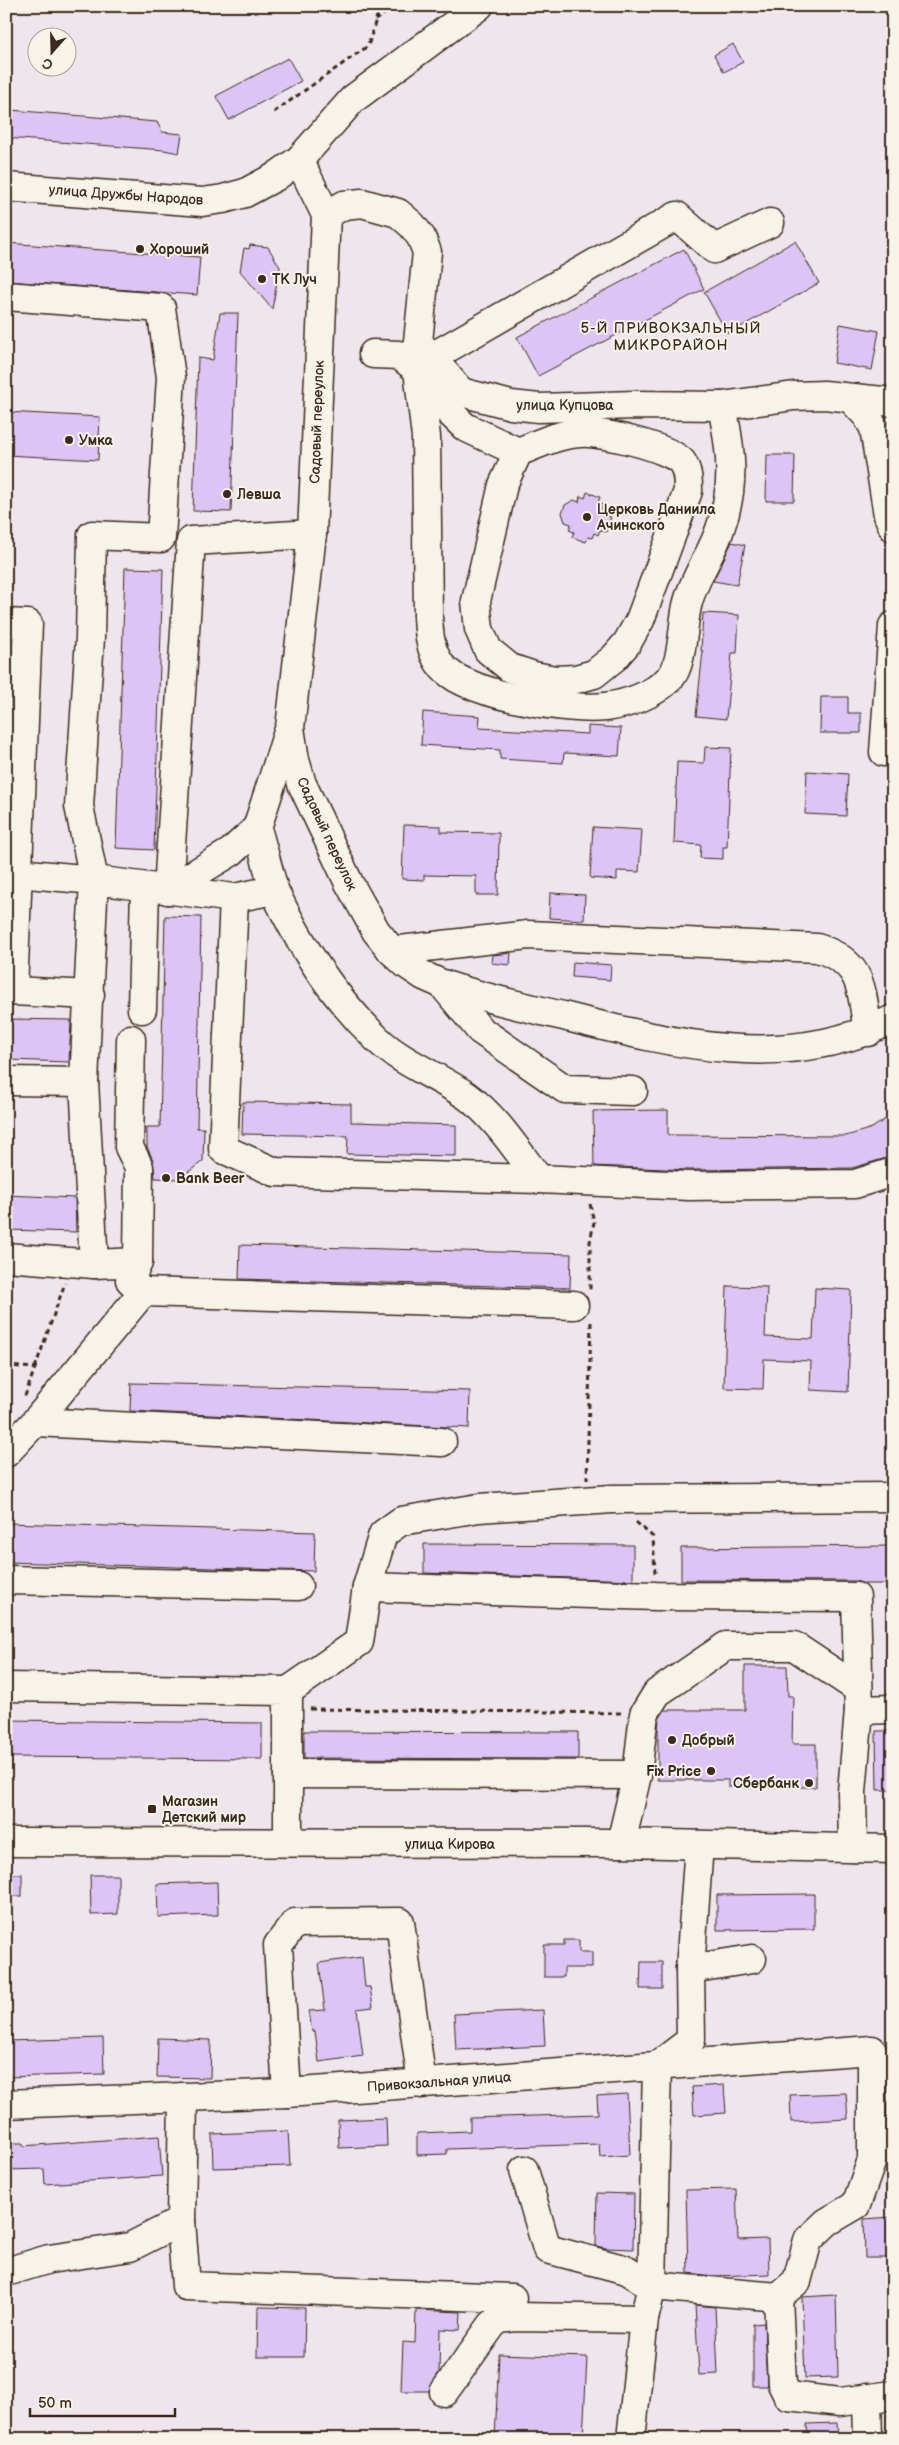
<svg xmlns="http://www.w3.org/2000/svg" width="899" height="2445" viewBox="0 0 899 2445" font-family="'Balsamiq Sans',sans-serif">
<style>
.building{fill:#dcc5f5;stroke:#3b2a1e}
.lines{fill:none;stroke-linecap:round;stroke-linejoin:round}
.minor-casing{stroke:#3b2a1e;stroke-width:31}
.major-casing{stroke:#3b2a1e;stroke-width:31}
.path{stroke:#3b2a1e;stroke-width:3;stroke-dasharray:5 4;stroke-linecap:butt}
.minor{stroke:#f7f3e8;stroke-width:28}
.major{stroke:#f7f3e8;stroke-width:28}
.poi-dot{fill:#3b2a1e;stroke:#f7f3e8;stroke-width:2}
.labels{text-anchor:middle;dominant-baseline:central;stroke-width:4;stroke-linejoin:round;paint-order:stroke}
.street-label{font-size:14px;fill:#3b2a1e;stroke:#f7f3e8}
.poi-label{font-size:14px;font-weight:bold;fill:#3b2a1e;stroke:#f7f3e8;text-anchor:start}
.neighbourhood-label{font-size:15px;letter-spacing:1px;fill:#3b2a1e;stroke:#f7f3e8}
</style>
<rect width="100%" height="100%" fill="#efe5ec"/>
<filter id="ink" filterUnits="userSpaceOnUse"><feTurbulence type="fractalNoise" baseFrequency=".02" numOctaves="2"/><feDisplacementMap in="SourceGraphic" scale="10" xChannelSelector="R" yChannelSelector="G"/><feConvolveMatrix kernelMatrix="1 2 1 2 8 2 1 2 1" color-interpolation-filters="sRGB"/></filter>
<g filter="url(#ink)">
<!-- building -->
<g class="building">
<polygon points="733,44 743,62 724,72 714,55"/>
<polygon points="288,58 301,81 229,120 216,96"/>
<polygon points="10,110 157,122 162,132 182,134 179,153 164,150 6,138 6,116"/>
<polygon points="795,241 819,283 728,334 704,292"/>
<polygon points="6,243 200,257 197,295 6,281"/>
<polygon points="250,245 268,247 280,267 272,309 240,271 244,248 249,249"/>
<polygon points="684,249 704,289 538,376 517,337"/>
<polygon points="220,313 238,313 231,512 193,511 198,358 213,360"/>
<polygon points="840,324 879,331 872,370 834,363"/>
<polygon points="6,412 100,417 98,460 6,455"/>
<polygon points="767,455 795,455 794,501 766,501"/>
<polygon points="587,492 600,497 598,503 603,505 601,509 606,511 605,515 611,517 606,532 600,530 598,535 594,533 592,538 588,537 586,542 572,537 574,532 569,530 571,524 565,522 562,513 565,505 574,500 579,502 580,496 585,498"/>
<polygon points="732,542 745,545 737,585 713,581"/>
<polygon points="125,568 163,569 154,850 116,848"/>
<polygon points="703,613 739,615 737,653 732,653 726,719 696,716 703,651 701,651"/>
<polygon points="821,697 848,697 848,713 861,713 861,733 820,733"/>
<polygon points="423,712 480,716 479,728 588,734 588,726 621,728 619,756 564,753 563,763 500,759 500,750 421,745"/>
<polygon points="705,747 731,748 727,847 723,847 723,859 700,858 701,845 674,843 677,762 704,763"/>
<polygon points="807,771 848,774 846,816 805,814"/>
<polygon points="404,825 441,826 441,832 499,833 498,895 476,895 476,876 424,875 424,880 402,879"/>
<polygon points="593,827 642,830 639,872 617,871 617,880 590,878"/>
<polygon points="550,893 585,895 584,920 549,918"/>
<polygon points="165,916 201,917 197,1128 204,1128 203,1161 179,1179 155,1178 153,1160 147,1147 147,1127 160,1127"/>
<polygon points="511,953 510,965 491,963 492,955"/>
<polygon points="573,962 611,965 610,980 572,977"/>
<polygon points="6,1019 71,1020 69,1062 6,1060"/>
<polygon points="243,1102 351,1104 351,1122 456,1125 456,1156 347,1154 348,1136 242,1134"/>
<polygon points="668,1110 668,1135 846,1136 872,1128 893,1114 893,1156 852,1168 689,1170 594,1166 593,1111"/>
<polygon points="6,1195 75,1198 76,1232 6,1230"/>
<polygon points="240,1245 571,1254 570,1288 239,1279"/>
<polygon points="727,1286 767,1287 765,1337 813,1339 815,1288 851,1290 848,1392 810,1390 811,1361 764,1359 763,1389 724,1388"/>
<polygon points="131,1383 470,1391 469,1428 130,1411"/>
<polygon points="6,1523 315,1532 314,1571 6,1562"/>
<polygon points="424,1544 633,1545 633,1580 424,1573"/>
<polygon points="890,1546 890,1584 864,1584 856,1581 681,1580 681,1548"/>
<polygon points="745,1666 787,1666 788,1696 793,1696 792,1744 816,1744 816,1787 728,1787 728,1780 658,1780 658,1731 659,1719 665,1710 745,1710"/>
<polygon points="6,1720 262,1723 262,1759 6,1757"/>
<polygon points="304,1731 578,1732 578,1759 304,1758"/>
<polygon points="876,1731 893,1731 893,1790 877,1790"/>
<rect x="6" y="1874" width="16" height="22"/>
<polygon points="90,1875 118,1875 118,1914 91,1915"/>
<polygon points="217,1882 218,1915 158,1917 157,1884"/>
<polygon points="814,1894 814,1929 717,1930 717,1895"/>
<polygon points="564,1940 579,1940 579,1952 592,1952 592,1968 564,1968 564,1977 544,1977 544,1945 564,1945"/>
<polygon points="362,1957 365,1987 370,1987 373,2007 357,2009 363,2056 319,2062 315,2031 312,2032 309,2011 325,2010 319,1963"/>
<polygon points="641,1962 662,1962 662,1989 640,1989"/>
<polygon points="543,2010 545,2046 456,2050 454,2014"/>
<polygon points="103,2038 104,2074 6,2077 6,2041"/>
<polygon points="158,2038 211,2040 210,2078 157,2077"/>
<polygon points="724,2085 726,2113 694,2115 692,2087"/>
<polygon points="846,2093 848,2119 791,2122 790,2095"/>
<polygon points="627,2094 630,2155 600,2157 599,2144 447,2149 447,2154 417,2155 417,2133 470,2131 470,2118 598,2114 597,2096"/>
<polygon points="386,2118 387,2146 339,2148 338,2120"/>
<polygon points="288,2131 290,2166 213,2168 212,2134"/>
<polygon points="159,2136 162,2176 45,2184 44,2169 6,2170 6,2143 23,2143 23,2146"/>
<polygon points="736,2189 738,2240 768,2239 769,2274 714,2276 688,2273 686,2190"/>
<polygon points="597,2193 634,2194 633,2249 606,2248 596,2246"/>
<polygon points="893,2217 893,2258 865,2258 864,2219"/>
<polygon points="836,2295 838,2377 805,2378 802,2297"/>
<polygon points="695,2305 715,2307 718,2374 699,2375"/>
<polygon points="258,2307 305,2308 304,2357 257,2357"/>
<polygon points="416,2310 461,2312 460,2330 440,2329 439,2372 429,2391 401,2391 403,2342 415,2343"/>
<polygon points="764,2323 767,2386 753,2386 753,2324"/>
<polygon points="499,2354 587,2357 583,2439 495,2439"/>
<polygon points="837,2423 838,2439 808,2439 807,2424"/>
</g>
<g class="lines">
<defs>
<g id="minor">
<path d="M299,160L326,215L312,534L290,728L295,760L302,784L349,883L376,931L392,951L406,964L424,976L442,984C483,998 525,1007 567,1017C674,1044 788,1073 893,1019"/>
<polyline points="6,187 202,202 223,199 245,193 275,177 299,160 353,99 479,6"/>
<polyline points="326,215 344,205 362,203 398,213 412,225 421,237 427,252 418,342 461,392 511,405 539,408 635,405 722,406 794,396 824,395 893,402"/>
<polyline points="6,296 161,308 171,377 161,538 92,535 90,638 79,806 94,880 6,872"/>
<path d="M418,342V370L435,398L465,427L518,452L503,485L476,601L479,629L488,650L510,668L534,676L555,680L576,679L594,674L614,658L627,643L640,620L688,491C688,481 688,471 682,462C669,447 600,431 580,433C558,434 539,444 518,452"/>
<path d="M373,354L399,355L418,370L426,437L428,617C429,634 430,650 440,664C461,695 569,711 605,707C628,704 653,695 670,678C684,664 682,621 688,602C695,576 712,554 720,529C736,485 731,450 722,406"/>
<polyline points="432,357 677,216 714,249 770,223"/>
<polyline points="851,399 867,416 874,428 888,515 893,527"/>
<polyline points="6,623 28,624 13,991 6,991"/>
<polyline points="288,732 257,828 274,890 234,898 94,880 84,1082 94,1264 138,1262 130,1280 143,1292 574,1305"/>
<polyline points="884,752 893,626"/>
<polyline points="168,890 191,541 312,534"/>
<polyline points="168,890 231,852 257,828"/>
<path d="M274,890C301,947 331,994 377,1039C402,1063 438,1076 467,1096C496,1117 517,1151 539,1179L689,1186L855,1184L893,1172"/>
<polyline points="234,898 223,1149 275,1172 539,1179"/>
<path d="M392,951L528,935L817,948C864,962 861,990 868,1032"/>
<polyline points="442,984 480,1030 565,1089 633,1091"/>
<polyline points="13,991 90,995"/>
<polyline points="142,1009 145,887"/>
<polyline points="131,1039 129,1147 139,1167 138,1262"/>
<polyline points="6,1081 84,1082"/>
<polyline points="6,1257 94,1264"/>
<polyline points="35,1422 442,1442"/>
<polyline points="6,1453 35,1422 143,1292"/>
<polyline points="6,1580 298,1586"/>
<polyline points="367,1587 656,1596 856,1597 859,1710 852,1792 853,1848"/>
<polyline points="6,1687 288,1691 288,1842"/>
<polyline points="288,1691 359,1642 367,1587 383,1534 401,1521 479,1508 612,1499 893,1497"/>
<polyline points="859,1710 893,1709"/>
<polyline points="288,1774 637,1775"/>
<polyline points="621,1843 637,1775 644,1714 657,1693 726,1646 794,1646 857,1688"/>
<polyline points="690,1969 752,1959"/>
<polyline points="287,2093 278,1945 295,1923 400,1922 422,2084"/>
<polyline points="183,2097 181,2221 186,2286 512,2298"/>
<polyline points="6,2104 287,2093 872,2050 872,2160 856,2205 827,2222 808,2240 797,2281 778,2297 652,2286 627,2270 547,2249 524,2170"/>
<polyline points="6,2272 49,2259 130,2247 181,2221"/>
<polyline points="778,2297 782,2384 788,2396 840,2402 893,2395"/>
<polyline points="444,2392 492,2325 499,2319 515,2317 644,2319"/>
<polyline points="867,2398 868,2439"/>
<polyline points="631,2439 644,2319 652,2286 657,2066 691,2040 690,1969 699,1845"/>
</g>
<polyline id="major" points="6,1842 621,1843 893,1849"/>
</defs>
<!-- minor casing -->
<use href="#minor" class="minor-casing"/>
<!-- major casing -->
<use href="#major" class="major-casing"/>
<!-- path -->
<g class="path">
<polyline points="375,20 396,6"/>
<polyline points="274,112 368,46 380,6"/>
<polyline points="590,1204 594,1222 590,1242 590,1290"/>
<polyline points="6,1366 35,1368 25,1396"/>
<polyline points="35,1368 65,1283"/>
<polyline points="587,1480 591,1321"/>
<polyline points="636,1522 653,1537 655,1573"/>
<polyline points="310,1709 621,1713"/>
</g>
<!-- minor -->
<use href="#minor" class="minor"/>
<!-- major -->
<use href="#major" class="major"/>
</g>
</g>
<!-- markers -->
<g class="poi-dot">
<circle cx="140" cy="249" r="5"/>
<circle cx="262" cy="279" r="5"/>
<circle cx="69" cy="440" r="5"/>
<circle cx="227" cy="494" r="5"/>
<circle cx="587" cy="517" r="5"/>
<circle cx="166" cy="1178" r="5"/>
<circle cx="672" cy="1740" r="5"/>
<circle cx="711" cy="1771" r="5"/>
<circle cx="809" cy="1783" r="5"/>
<rect x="147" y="1804" width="10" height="10" rx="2.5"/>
</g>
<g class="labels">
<!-- street labels -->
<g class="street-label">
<text transform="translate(126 195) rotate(4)">улица Дружбы Народов</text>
<text x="565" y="405">улица Купцова</text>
<text transform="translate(317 422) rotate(-88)">Садовый переулок</text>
<text transform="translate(327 834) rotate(65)">Садовый переулок</text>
<text x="450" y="1844">улица Кирова</text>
<text transform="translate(439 2082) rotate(-4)">Привокзальная улица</text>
</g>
<!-- poi labels -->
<g class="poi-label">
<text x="150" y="249">Хороший</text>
<text x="272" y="279">ТК Луч</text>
<text x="79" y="440">Умка</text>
<text x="237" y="494">Левша</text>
<text x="597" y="509">Церковь Даниила<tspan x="597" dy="16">Ачинского</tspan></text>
<text x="176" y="1178">Bank Beer</text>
<text x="682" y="1740">Добрый</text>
<text x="701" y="1771" text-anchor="end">Fix Price</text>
<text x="799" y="1783" text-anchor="end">Сбербанк</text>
<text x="162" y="1801">Магазин<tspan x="162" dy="16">Детский мир</tspan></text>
</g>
<!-- neighbourhood labels -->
<g class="neighbourhood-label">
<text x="671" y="328">5-Й ПРИВОКЗАЛЬНЫЙ<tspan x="671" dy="17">МИКРОРАЙОН</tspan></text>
</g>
</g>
<!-- margin -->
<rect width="899" height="2445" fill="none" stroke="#f7f3e8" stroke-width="25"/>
<rect x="12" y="12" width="874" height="2420" fill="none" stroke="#3b2a1e" stroke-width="2" filter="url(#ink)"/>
<!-- north arrow -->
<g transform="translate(52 52) rotate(200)"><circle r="24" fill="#f7f3e8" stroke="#aca397"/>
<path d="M0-4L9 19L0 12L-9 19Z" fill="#3b2a1e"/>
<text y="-8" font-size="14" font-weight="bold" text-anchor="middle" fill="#3b2a1e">С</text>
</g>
<!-- scale -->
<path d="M30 2408v8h145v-8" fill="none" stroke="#3b2a1e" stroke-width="2.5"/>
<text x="38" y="2408" font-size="15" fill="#3b2a1e" stroke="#f7f3e8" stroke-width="4" paint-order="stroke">50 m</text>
</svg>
